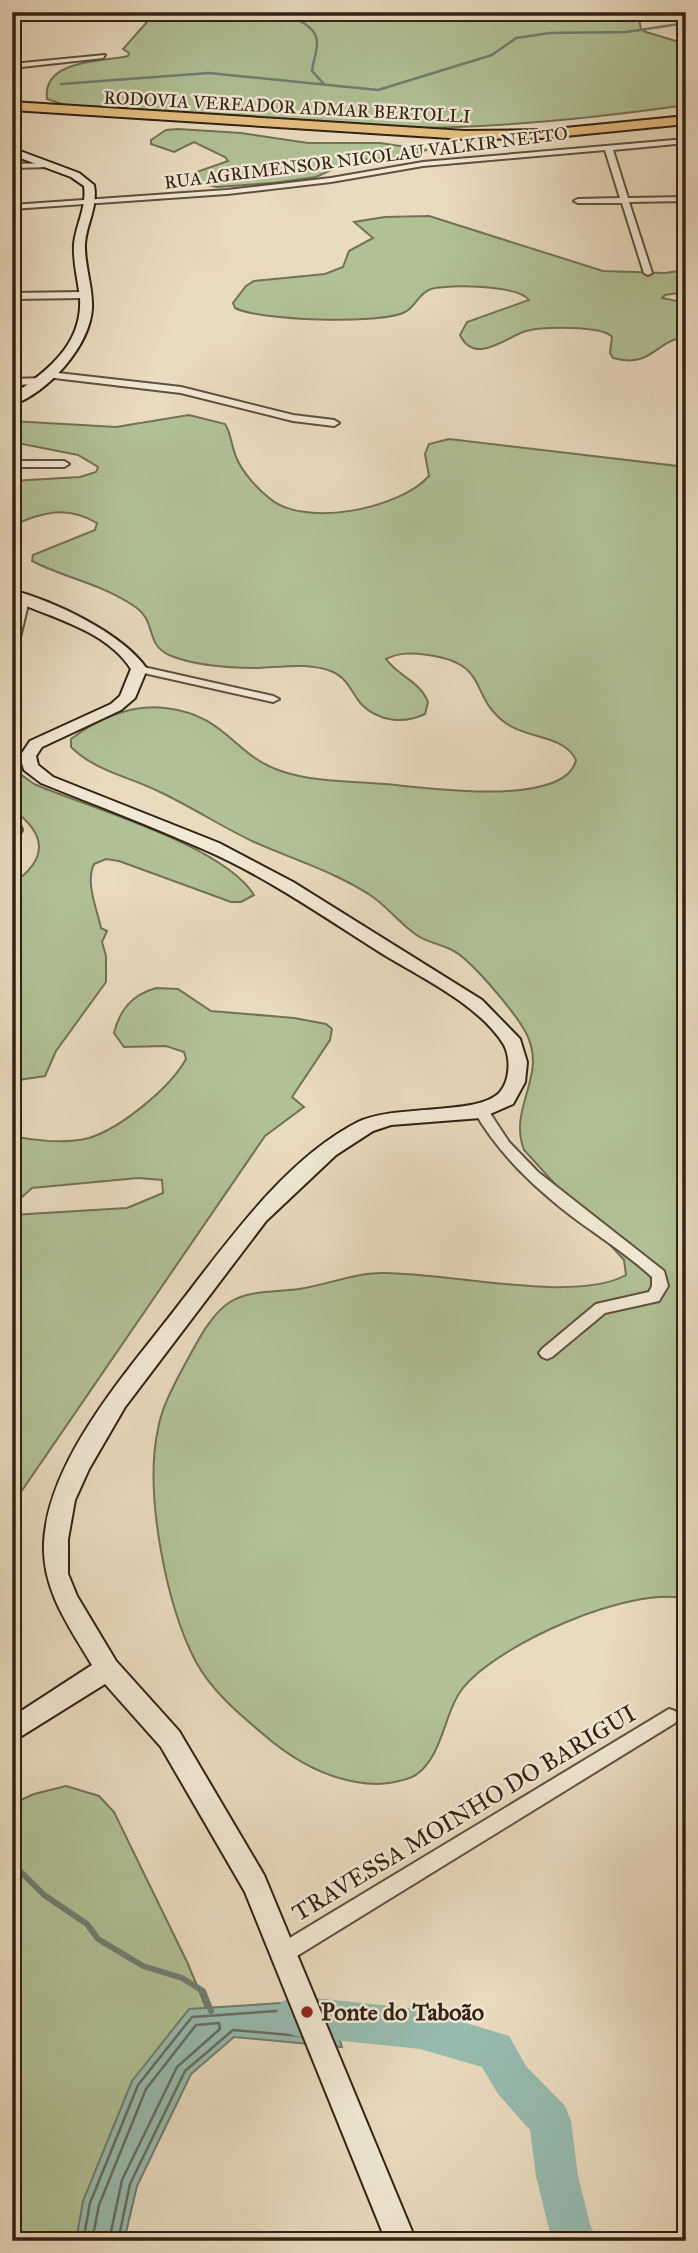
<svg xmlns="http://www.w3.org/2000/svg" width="698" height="2253" viewBox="0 0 698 2253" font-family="'IM FELL Great Primer',serif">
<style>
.green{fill:#b1c196;stroke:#727254;stroke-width:2}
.water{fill:#97bbaf;stroke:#6f7e71;stroke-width:2}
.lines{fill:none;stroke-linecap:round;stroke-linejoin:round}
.shore{stroke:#646e61;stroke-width:2.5}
.stream-far1{stroke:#6f7e71;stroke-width:2.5}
.stream{stroke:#6f7e71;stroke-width:6}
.river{fill:#97bbaf;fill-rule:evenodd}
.street-casing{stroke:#60503e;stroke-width:4}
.secondary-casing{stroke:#322213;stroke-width:4}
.highway-casing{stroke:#322213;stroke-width:4}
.street{fill:#f1e8d5;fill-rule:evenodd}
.secondary{fill:#f1e8d5;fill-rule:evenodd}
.highway{fill:#e4be80;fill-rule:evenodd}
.poi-dot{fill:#8f2418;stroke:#f1e8d5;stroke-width:2.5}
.labels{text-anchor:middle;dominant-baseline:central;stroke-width:5;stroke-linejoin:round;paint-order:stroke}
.far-street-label{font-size:18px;fill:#322213;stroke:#f1e8d5}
.near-street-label{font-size:24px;fill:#322213;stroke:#f1e8d5}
.near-poi-label{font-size:24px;font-weight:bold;fill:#322213;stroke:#f1e8d5;text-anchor:start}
</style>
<rect width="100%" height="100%" fill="#e9dbbf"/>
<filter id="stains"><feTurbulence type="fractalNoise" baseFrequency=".00286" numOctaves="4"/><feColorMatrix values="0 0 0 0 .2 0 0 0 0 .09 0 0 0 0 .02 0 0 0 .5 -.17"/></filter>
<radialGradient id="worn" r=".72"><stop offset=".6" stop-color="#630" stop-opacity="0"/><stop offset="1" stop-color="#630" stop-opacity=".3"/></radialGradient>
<!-- green -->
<g class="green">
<path d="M150,12H497L556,20L639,19L641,29L646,32L686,44V105C582,120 477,130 372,128L68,106L47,99C42,59 103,62 128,56L129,53L123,49L147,22Z"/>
<polygon points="178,129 241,133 308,143 380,143 427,150 397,158 353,160 316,177 273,183 217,187 196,182 191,174 228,161 225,157 194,142 174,152 151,144 151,140 166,130"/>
<path d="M429,216L603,271L665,273L686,270V292L665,295L662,298L686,303V337C655,340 652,369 613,358L610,353L612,337C602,325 542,327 526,331C506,337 475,366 460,335L467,322L529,300C517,285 449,284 431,289C417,294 416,308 403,313C377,324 260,321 235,308L233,303L246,286L254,281L325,274L343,267L349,251L373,238L354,222L385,217Z"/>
<path d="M189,415L225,424C232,435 231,447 237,459C243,473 257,488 268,497C302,529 400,509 429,476L425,454L429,444L449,439L686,467V1599C631,1585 498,1644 463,1688C444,1712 443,1755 417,1774C410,1780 387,1784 377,1784C334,1783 295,1762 263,1734C238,1713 212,1691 196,1662C166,1605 144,1493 158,1429C162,1406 174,1385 185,1364C197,1343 209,1316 230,1302C249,1290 278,1292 299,1289C327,1285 353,1273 382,1273C445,1272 574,1304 626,1275L624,1260L524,1150C508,1108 546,1078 528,1037C520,1018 471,959 452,950C441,944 429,943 418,936C400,924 387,906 370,895C335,872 292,859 254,842C222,827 192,807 160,792C130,777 95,771 71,747V739C97,719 131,704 165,708C228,715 234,757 284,772C315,782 352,781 385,784C421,787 565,809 576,760C564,735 528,739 507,724C467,696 492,664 428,655C412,653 400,652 386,659C399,677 420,681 428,702L425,714C404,724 379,722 361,704C352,693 347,678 333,672C311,662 282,667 259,668C231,668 195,666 169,655C144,643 158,622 134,606C102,584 65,578 32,561L33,555L95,530L97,523C67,505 42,512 12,526V481L80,477L96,472L98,467L78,455L12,442V421L116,427Z"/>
<path d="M12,768L34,784C90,808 223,845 254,895L241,902H231L119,861L106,859L94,864C85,883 97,909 101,928L107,931L102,942L106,956V982L56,1051L45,1076L12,1081V884C49,859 47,834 12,809Z"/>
<path d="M156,988L178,989L211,1011L294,1018L326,1024L332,1029L330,1040L292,1097L304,1107L265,1136L12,1505V1215L127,1208L163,1193L162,1180L138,1178L32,1188L12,1206V1136C35,1141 66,1144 89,1138C121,1128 170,1088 186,1059L184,1052L166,1046L124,1047L114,1033C120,1009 132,995 156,988Z"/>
<polygon points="66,1786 99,1796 114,1812 188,1964 221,2044 161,2095 116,2241 12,2241 12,1804 34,1794"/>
</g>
<!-- water -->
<polygon class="water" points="327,2000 342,2047 234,2037 191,2074 137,2186 124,2241 76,2241 83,2201 132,2081 189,2009"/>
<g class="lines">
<!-- shore -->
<g class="shore">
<polyline points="83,2241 90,2203 138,2085 192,2017 291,2010"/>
<polyline points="92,2241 99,2205 146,2089 196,2025 219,2023 220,2029 177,2067 122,2180 109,2241"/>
<polyline points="118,2241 130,2184 185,2071 233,2030 301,2036"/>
</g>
<!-- stream-far1 -->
<g class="stream-far1">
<path d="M273,12C288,16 317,23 317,43C317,52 313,62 312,71L324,84"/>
<polyline points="61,84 209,73 378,90 492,55 516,38 550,33 626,32 686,23"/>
</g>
<!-- stream -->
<polyline class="stream" points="12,1863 44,1895 87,1924 98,1939 143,1966 182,1978 203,1991 211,2011"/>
<!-- river -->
<polygon class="river" points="295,1996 420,2009 509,2036 526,2066 565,2106 571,2121 578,2176 590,2224 597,2241 552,2241 536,2176 530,2130 498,2094 482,2067 420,2049 295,2036 281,2030 275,2016 281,2002"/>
<defs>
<g id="street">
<polygon points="105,55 103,58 12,68 12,64"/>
<polygon points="686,139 686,143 613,150 628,198 686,197 686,201 629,202 652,273 648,275 644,273 622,203 578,203 574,201 578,199 620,198 605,150 423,166 331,182 227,194 12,209 12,205 227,190 331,178 423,162"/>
<polygon points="52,163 53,165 49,167 12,168 12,164"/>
<polygon points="12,293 84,292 88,295 84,298 12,299"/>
<polygon points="49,372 181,387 293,415 334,420 339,423 334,426 293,421 181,393 46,377 45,375"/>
<polygon points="12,379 43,378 47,381 43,384 12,385"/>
<polygon points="12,461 64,461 69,464 64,467 12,467"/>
<polygon points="24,597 29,600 17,650 12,653 12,627 19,600"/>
<polygon points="139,666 273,696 279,699 273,702 135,671 134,669"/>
<polygon points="12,815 18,819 22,830 16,841 12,842"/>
<path d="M481,1106L486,1107L509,1142L538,1172L664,1271L668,1286L659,1301L605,1313L552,1357L547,1359L542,1357L539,1353L542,1349L596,1304L649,1292L652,1286V1277C629,1256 603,1239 578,1221C537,1190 500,1156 474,1111Z"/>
<polygon points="669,1709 675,1711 678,1717 675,1723 292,1959 285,1962 278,1959 275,1952 278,1945"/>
</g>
<g id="secondary">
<path d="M12,148L79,173L94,185C98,207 87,222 85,243C84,265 93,287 92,308C90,346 48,393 12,405V395C47,372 83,344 80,298C78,280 73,263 74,244C76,224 87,208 84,186L71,177L12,155Z"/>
<path d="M12,590C54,601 122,633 147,669L135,698L121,710L42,747L36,756L38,765L53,777L219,843L293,882L482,1000L520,1039L527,1062L525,1082L513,1104L481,1118L391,1125L373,1131L336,1155L266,1221L125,1407L89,1469L75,1500L68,1539V1574L77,1596L116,1661L179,1731L264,1875L416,2241H386L245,1892L161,1747L105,1684L12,1742V1717L92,1665C69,1626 42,1590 44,1543C48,1459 128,1371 177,1307C226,1244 285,1159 358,1122C394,1104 479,1116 500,1092C510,1081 511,1058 504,1045C480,1005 420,977 381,953C324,917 267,877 205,850C151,826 96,805 41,783L24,770L20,756L30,741L111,704L120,696L131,669C106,630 52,618 12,600Z"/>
</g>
<polygon id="highway" points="12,102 465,131 545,130 686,116 686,124 545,138 465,139 12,110"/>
</defs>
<!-- street casing -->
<use href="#street" class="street-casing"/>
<!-- secondary casing -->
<use href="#secondary" class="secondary-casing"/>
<!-- highway casing -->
<use href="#highway" class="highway-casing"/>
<!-- street -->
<use href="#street" class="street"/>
<!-- secondary -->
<use href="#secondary" class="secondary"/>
<!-- highway -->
<use href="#highway" class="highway"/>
</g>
<!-- markers -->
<circle class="poi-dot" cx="307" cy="2012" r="7"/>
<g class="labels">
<!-- far-street labels -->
<g class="far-street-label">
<text transform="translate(287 107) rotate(3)">RODOVIA VEREADOR ADMAR BERTOLLI</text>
<text transform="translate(366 158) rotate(-7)">RUA AGRIMENSOR NICOLAU VALKIR NETTO</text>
</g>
<!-- near-street labels -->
<g class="near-street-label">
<text transform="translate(464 1813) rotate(-31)">TRAVESSA MOINHO DO BARIGUI</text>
</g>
<!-- near-poi labels -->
<g class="near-poi-label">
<text x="321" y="2012">Ponte do Taboão</text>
</g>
</g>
<!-- margin -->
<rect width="698" height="2253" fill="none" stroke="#e9dbbf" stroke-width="42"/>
<rect x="14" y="14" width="670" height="2225" fill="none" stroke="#322213" stroke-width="3.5"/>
<rect x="21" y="21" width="656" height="2211" fill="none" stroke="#322213" stroke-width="2"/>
<rect width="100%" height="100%" filter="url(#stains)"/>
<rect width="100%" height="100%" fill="url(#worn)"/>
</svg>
